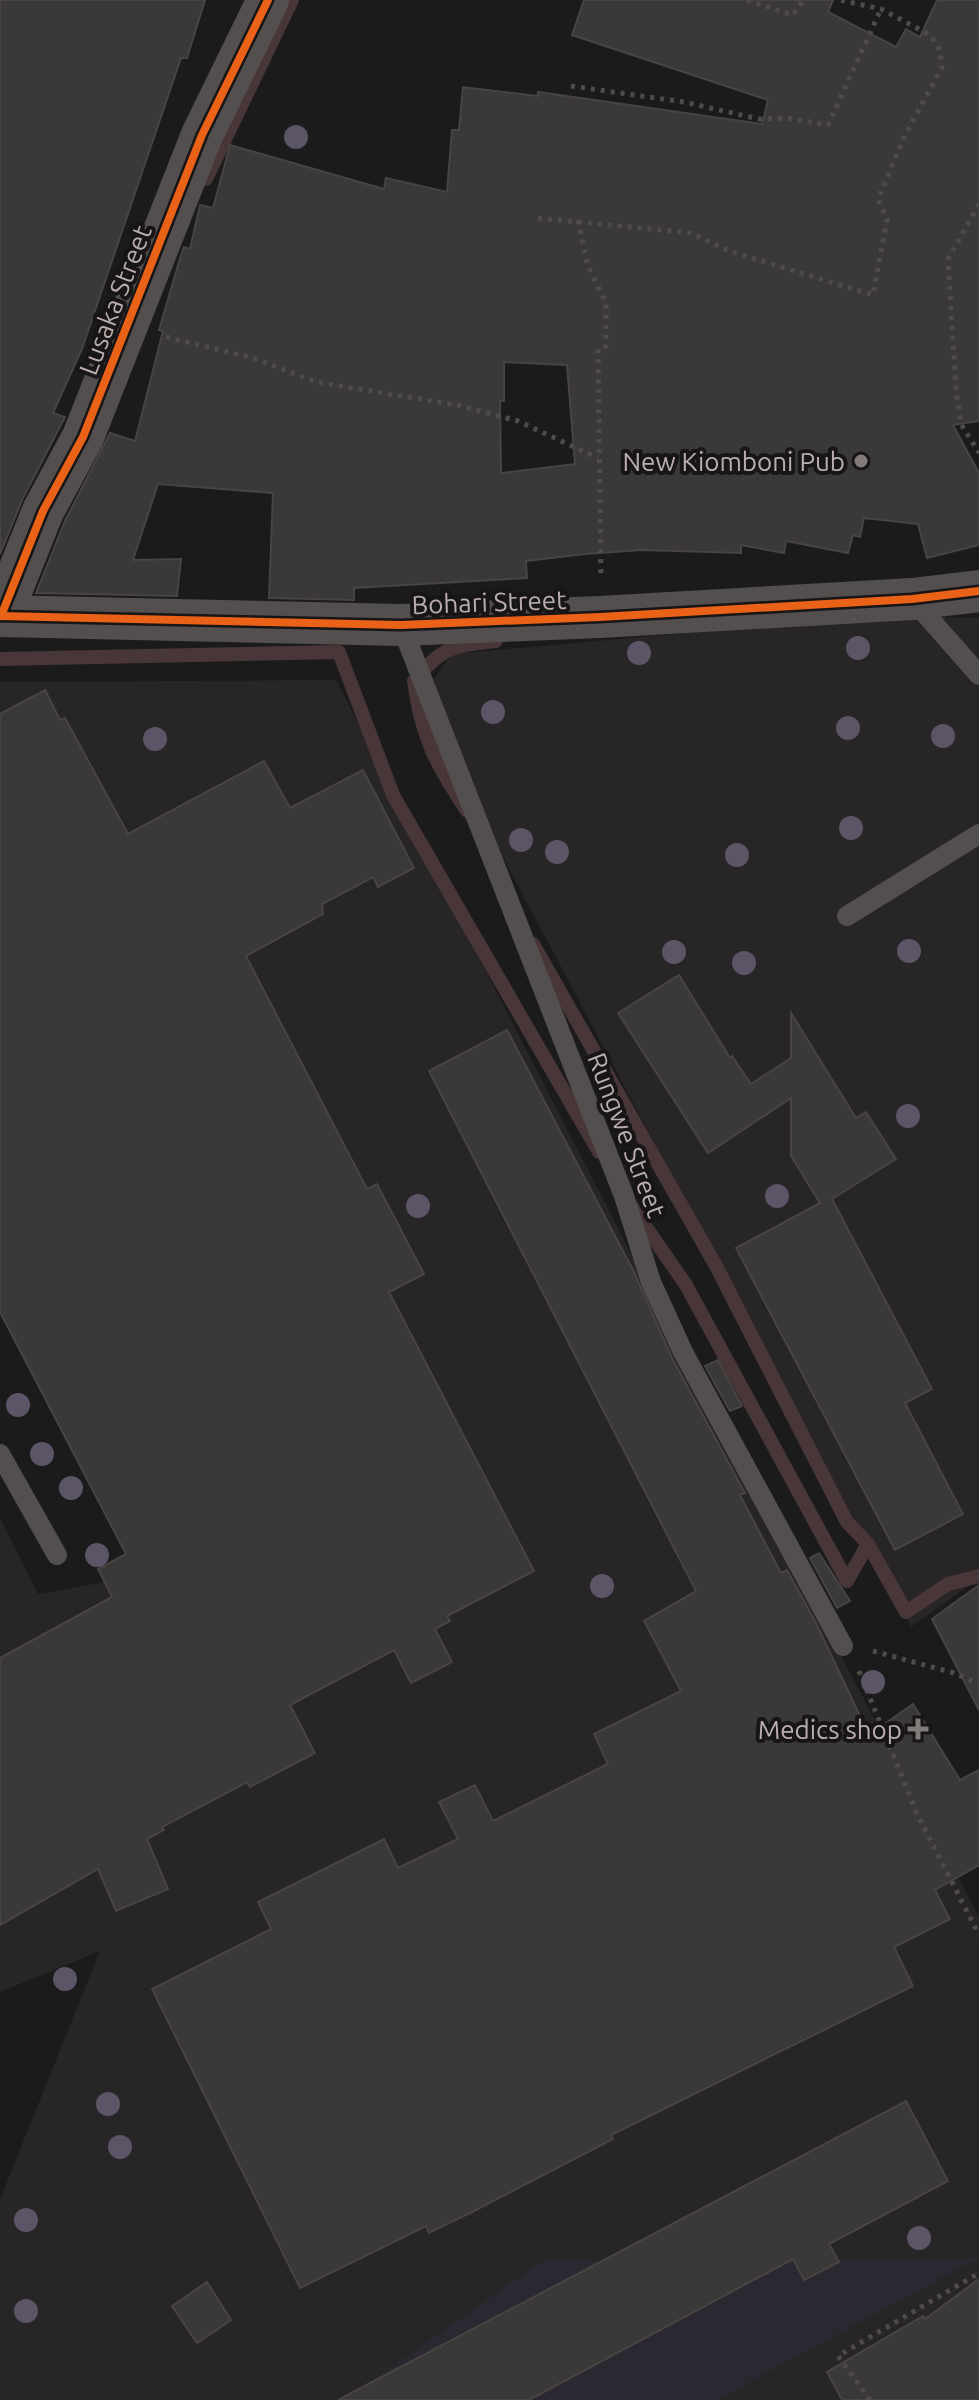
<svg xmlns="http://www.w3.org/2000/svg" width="979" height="2400" viewBox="0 0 979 2400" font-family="Ubuntu,sans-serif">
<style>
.built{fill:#272525}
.green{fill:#2b2831}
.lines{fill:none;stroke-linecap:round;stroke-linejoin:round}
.stream{stroke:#483639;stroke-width:14}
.building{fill:#3a3938;stroke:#474443;stroke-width:2;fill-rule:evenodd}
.path{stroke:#4f4b4b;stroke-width:5;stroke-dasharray:4 6;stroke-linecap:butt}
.lane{stroke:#544f4f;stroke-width:20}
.street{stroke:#544f4f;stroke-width:42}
.cycleway-casing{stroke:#171515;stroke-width:13}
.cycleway{stroke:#ea6118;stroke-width:8}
.tree{fill:#5c5567}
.poi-dot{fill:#837a7a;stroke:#171515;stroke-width:3}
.labels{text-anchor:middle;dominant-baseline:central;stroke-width:8;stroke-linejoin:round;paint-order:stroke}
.street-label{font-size:26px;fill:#bbadad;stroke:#171515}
.poi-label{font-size:26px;fill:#bbadad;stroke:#171515;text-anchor:end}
</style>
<rect width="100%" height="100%" fill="#1b1b1b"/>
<!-- built -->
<g class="built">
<polygon points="887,615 979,618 979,1578 911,1627 419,699 452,654"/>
<polygon points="336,680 710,1407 979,1917 979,2287 868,2400 0,2400 0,2199 100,1951 0,1992 0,1518 38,1594 139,1576 0,1314 0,682"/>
</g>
<!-- green -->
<polygon class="green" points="979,2258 717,2400 344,2400 542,2261"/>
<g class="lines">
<!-- stream -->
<g class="stream">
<polyline points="206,179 292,0"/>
<polyline points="0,659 339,652 393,795 599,1152"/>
<path d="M467,811C436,764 421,737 414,681C442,647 452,646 496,641"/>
<polyline points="533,944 715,1264 847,1522 868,1544 906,1612 948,1584 979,1576"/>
<polyline points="632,1207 686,1285 847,1581 868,1544"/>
</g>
</g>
<!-- building -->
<g class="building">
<polygon points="0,0 205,0 187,58 181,58 82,349 53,413 65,417 22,500 0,554"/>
<path d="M584,0H833L828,12L896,47L906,29L920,37L937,0H979V421L953,425L979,473V545L927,558L918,524L864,518L860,537L853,535L848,553L786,541L784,553L741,545V553L642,550L585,554L526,561L527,578L354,588V600L269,598L273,493L158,484L133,560L181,559L177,596L36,593L65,521L110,433L135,441L163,331L159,330L181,255L184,247L190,249L200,205L213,208L230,145L384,189L386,178L447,192L452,130H459L463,87L538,96V92L762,124L768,100L572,35ZM504,362L567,365L575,464L501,473L500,401H504Z"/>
<polygon points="45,690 60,720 65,718 128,834 264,761 290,808 363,770 414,868 378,887 373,877 322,904 323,914 246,956 367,1189 377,1184 424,1274 389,1292 534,1571 447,1616 450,1621 435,1629 452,1662 411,1683 394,1650 290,1705 315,1753 250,1787 247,1782 162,1827 164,1830 147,1839 168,1889 116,1911 98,1869 0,1925 0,1658 112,1597 98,1569 126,1554 0,1312 0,714"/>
<polygon points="679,975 730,1058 732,1056 751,1084 791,1058 791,1013 856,1118 866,1112 896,1159 832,1199 932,1389 905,1403 963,1514 895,1550 736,1248 820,1203 791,1156 791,1098 708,1153 618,1013"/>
<polygon points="507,1030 634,1272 672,1358 745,1493 740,1495 781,1573 787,1570 815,1621 869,1735 913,1704 960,1780 979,1770 979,1865 935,1890 950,1919 894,1947 913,1986 611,2135 613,2139 470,2213 429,2233 426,2226 300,2288 152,1989 271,1929 258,1902 384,1839 398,1868 458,1839 439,1802 475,1785 493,1821 608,1764 594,1734 681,1691 644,1621 696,1591 429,1071"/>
<polygon points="718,1360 742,1406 730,1411 705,1366"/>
<polygon points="819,1553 850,1601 837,1608 810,1558"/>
<polygon points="979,1585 979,1710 932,1619"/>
<polygon points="906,2101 948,2181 829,2244 839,2262 804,2280 793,2259 529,2400 338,2400"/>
<polygon points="979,2279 979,2400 842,2400 827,2372 923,2316 925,2319"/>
<polygon points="207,2282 231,2320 197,2343 172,2306"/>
</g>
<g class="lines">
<!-- path -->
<g class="path">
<polyline points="747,0 793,15 803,0"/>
<polyline points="571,86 684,102 759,119 786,118 828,125 881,9"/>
<polyline points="979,204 948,259 956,390 961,424 979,453"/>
<polyline points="538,218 691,233 729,251 873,295 887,220 878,199 905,135 942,68 940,50 930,35 881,9 840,0"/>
<polyline points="578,220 587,264 606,303 606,346 598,349 601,576"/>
<polyline points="166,337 253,358 316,382 457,405 518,421 598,458"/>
<polyline points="873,1651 954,1673 979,1684"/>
<polyline points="859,1671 917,1814 979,1935"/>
<polyline points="870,2400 838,2356 979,2273"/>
</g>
<!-- lane -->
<g class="lane">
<polyline points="913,600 979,675"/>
<polyline points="401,625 624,1196 651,1282 683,1352 843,1646"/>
<polyline points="847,916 979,834"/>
<polyline points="0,1454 57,1555"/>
</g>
<!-- street -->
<g class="street">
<polyline points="0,616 401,625 600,617 912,599 979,591"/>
<polyline points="1,616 43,511 83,437 202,135 268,0"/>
</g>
<defs>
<g id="cycleway">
<polyline points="0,616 401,625 600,617 912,599 979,591"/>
<polyline points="1,616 43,511 83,437 202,135 268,0"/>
</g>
</defs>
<!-- cycleway casing -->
<use href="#cycleway" class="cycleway-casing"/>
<!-- cycleway -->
<use href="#cycleway" class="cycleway"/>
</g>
<!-- trees -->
<g class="tree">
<circle cx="296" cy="137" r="12"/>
<circle cx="858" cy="648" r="12"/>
<circle cx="639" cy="653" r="12"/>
<circle cx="493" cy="712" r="12"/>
<circle cx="848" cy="728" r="12"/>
<circle cx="943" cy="736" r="12"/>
<circle cx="155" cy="739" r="12"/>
<circle cx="851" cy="828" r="12"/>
<circle cx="521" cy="840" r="12"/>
<circle cx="557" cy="852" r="12"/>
<circle cx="737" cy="855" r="12"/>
<circle cx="909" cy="951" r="12"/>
<circle cx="674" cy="952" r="12"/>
<circle cx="744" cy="963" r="12"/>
<circle cx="908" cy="1116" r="12"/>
<circle cx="777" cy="1196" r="12"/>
<circle cx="418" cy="1206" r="12"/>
<circle cx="18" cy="1405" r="12"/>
<circle cx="42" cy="1454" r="12"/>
<circle cx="71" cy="1488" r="12"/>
<circle cx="97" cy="1555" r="12"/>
<circle cx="602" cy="1586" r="12"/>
<circle cx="873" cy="1682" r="12"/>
<circle cx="65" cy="1979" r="12"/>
<circle cx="108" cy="2104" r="12"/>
<circle cx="120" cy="2147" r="12"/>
<circle cx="26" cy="2220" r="12"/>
<circle cx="919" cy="2238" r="12"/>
<circle cx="26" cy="2311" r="12"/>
</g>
<!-- markers -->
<g class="poi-dot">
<circle cx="861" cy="461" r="8"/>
<path d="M914 1717h8v8h8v8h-8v8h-8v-8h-8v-8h8z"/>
</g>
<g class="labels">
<!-- street labels -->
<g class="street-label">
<text transform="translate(115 300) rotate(-69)">Lusaka Street</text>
<text transform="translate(489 602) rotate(-2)">Bohari Street</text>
<text transform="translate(627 1135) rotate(69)">Rungwe Street</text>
</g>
<!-- poi labels -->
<g class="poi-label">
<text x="845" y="461">New Kiomboni Pub</text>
<text x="902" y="1729">Medics shop</text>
</g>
</g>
</svg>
